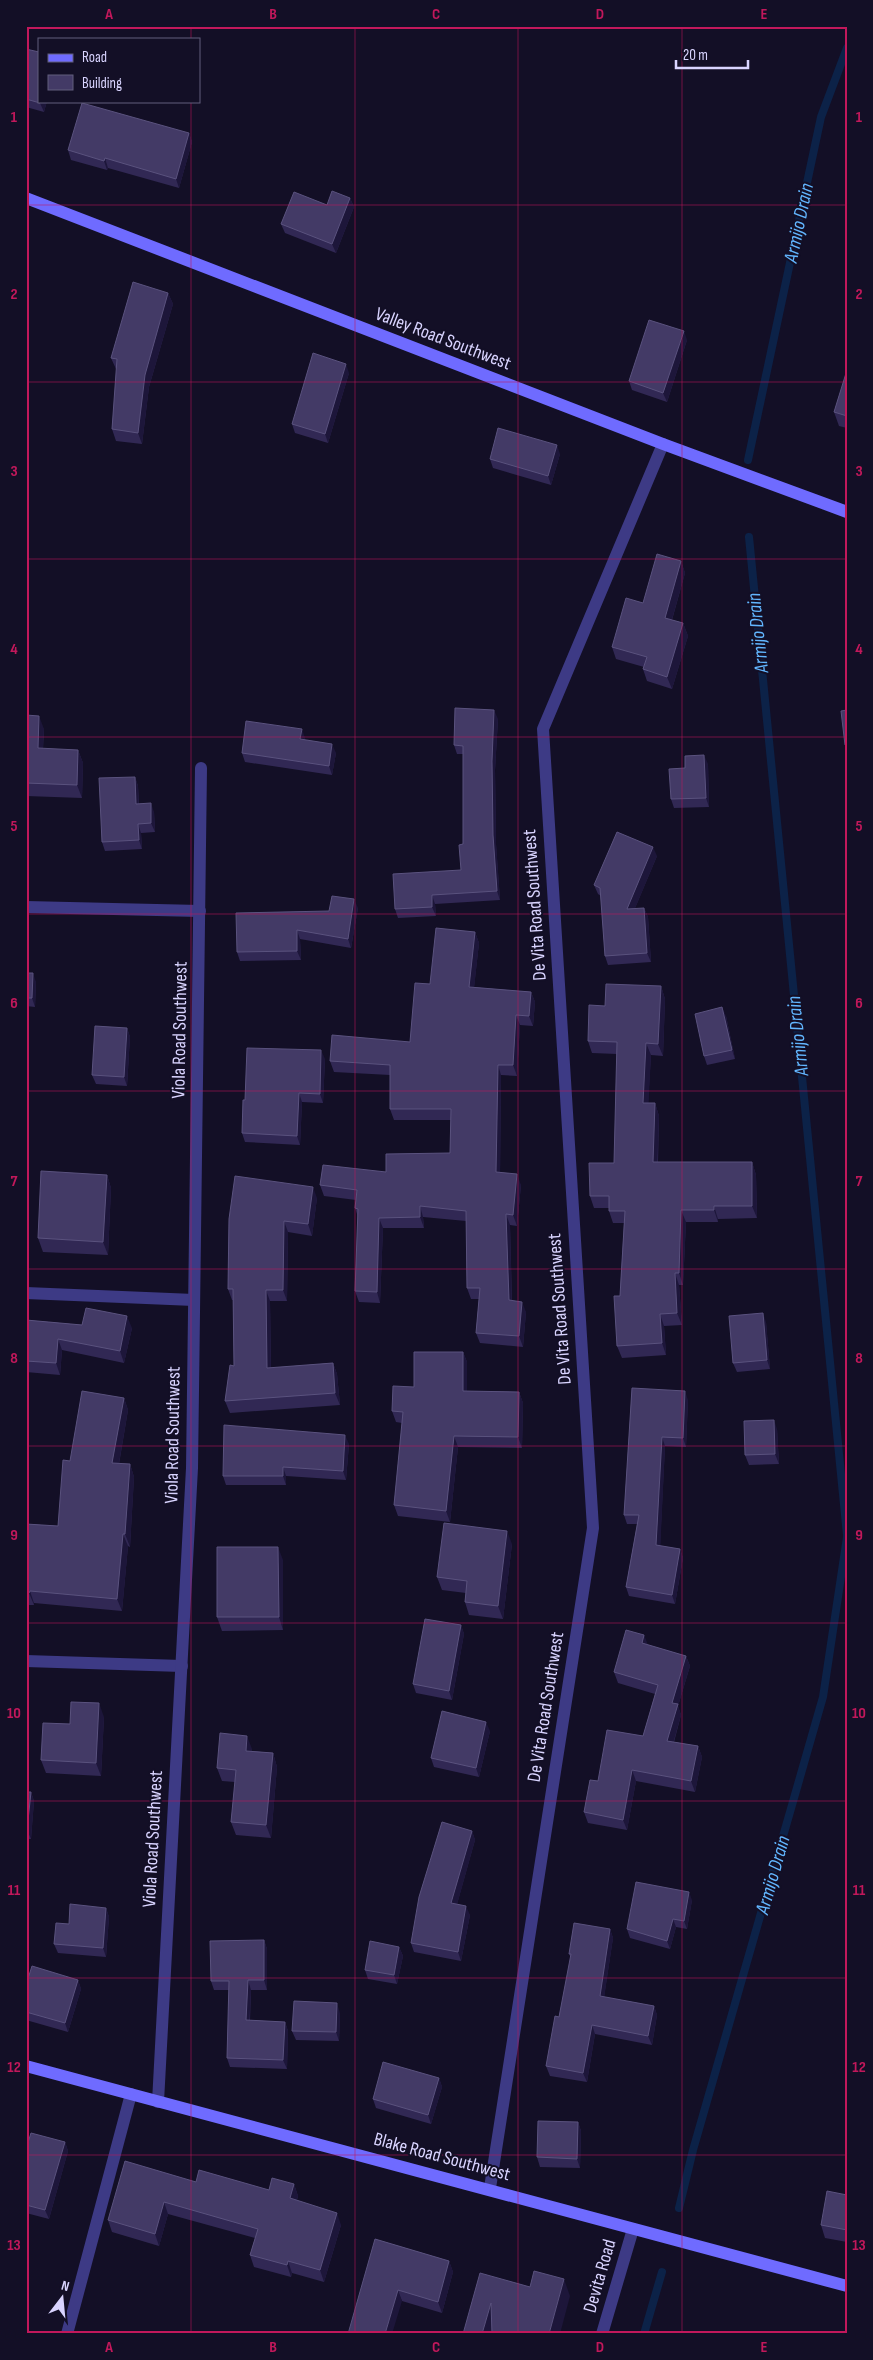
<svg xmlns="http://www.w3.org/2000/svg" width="873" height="2360" viewBox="0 0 873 2360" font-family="'Sofia Sans Condensed',sans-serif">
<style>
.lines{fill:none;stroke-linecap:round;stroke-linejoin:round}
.stream{stroke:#0c2248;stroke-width:8}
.street{stroke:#3d3a85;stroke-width:12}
.secondary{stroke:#6f6bff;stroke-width:12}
.wall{fill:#312854}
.shaded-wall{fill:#1d163a}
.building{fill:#433a66;stroke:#5a527e}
.grid{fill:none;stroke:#c2185b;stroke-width:1;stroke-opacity:0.55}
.labels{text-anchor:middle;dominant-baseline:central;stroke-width:4;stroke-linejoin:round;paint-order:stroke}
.street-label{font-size:19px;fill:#d9d4ff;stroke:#130f26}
.water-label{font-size:20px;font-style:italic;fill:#62b6ff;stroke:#130f26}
.neatline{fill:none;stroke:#c2185b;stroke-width:2}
.grid-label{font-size:16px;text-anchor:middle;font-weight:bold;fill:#c2185b}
</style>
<rect width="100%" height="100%" fill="#130f26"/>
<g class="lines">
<!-- stream -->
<g class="stream">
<polyline points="748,460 821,117 847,48"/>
<polyline points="749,537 847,1535"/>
<polyline points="679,2208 693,2150 823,1697 847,1537"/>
<polyline points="644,2334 662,2272"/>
</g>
<!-- street -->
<g class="street">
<polyline points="26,907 200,911"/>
<polyline points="26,1293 194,1300"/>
<polyline points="26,1661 182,1666"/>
<polyline points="158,2102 192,1468 201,768"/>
<polyline points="490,2188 593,1528 543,729 663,444"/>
<polyline points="67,2334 131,2094"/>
<polyline points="602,2334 633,2229"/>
</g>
<!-- secondary -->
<g class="secondary">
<polyline points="26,198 663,444 847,512"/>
<polyline points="26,2066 847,2286"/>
</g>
</g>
<!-- wall -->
<g class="wall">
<polygon points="26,49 47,101 44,112 26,107"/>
<polygon points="189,133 192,142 179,188 108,168 107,170 71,160 68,150"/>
<polygon points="350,198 354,207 336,253 285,233 281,224 327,205"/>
<polygon points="168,293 173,304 149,387 142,444 116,441 112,429 117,369 116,369 111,358"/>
<polygon points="687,340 667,402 632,390 629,381"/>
<polygon points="847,370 847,428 839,426 834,412"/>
<polygon points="349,373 328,443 295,433 292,424"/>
<polygon points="560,454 551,485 493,468 490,459"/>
<polygon points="681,561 685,573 672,620 683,623 688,636 672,689 647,681 643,669 644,667 616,659 612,647 643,603"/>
<polygon points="26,715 44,729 43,749 78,750 83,763 82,798 26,796"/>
<polygon points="498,719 495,770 496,844 500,900 435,904 436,916 398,918 395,909 461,870 463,844 463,754 457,754 454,745"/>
<polygon points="305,738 305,740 336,753 332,775 245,762 242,753"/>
<polygon points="708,764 709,807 674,808 671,799 685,768"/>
<polygon points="135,777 138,786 139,804 154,812 155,832 141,833 142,849 105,851 102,842"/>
<polygon points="657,856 635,908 644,908 648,917 651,962 608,965 605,956 601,896 598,894 594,885"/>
<polygon points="358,908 351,948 300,939 301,960 240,961 237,952 329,911"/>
<polygon points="475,932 479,943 474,987 531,992 535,1002 533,1026 520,1025 517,1076 501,1075 500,1172 521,1185 517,1226 510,1225 512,1301 526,1312 523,1347 480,1343 476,1333 479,1299 471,1299 467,1288 466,1221 423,1217 424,1228 383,1228 380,1303 359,1302 355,1291 358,1217 355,1208 356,1200 324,1196 320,1185 386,1172 450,1153 451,1120 394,1120 390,1109 390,1075 334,1072 330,1061 410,1042 430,984"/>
<polygon points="26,973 36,982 35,1007 26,1006"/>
<polygon points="661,986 665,999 663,1056 651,1055 648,1103 655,1103 659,1116 658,1162 752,1162 756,1175 757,1218 718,1219 718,1222 686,1222 683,1285 679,1285 682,1325 664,1326 666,1355 622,1358 617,1346 624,1223 613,1223 609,1211 609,1208 594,1208 590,1196 614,1163 617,1054 592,1053 588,1041 605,1006"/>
<polygon points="726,1016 735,1059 707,1065 704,1056"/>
<polygon points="127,1028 130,1037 127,1086 96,1084 92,1075"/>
<polygon points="325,1059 323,1103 302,1102 300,1145 245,1142 242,1133 245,1100"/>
<polygon points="107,1175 111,1188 108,1255 43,1252 38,1238"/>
<polygon points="317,1198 312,1236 288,1232 287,1301 270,1301 271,1368 333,1363 337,1374 340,1405 230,1413 225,1401 234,1366 233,1300 232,1300 228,1289 229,1219"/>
<polygon points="26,1320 82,1325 132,1328 124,1363 62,1350 60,1375 26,1372"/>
<polygon points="766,1322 770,1369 737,1372 733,1363"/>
<polygon points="463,1352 467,1362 467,1391 519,1392 523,1403 522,1448 458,1447 450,1522 398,1516 394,1505 402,1423 396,1422 392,1411 414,1387"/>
<polygon points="632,1388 688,1400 686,1447 665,1446 660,1546 680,1549 683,1558 675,1604 629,1596 626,1587 637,1524 627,1524 624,1515"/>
<polygon points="124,1398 128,1410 119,1464 130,1464 134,1477 130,1547 128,1546 122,1611 34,1603 34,1605 26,1605 26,1524 58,1526 70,1461"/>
<polygon points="777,1429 779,1464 749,1465 745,1455"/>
<polygon points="349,1444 346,1480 286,1476 286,1485 226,1485 223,1476"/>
<polygon points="512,1544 503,1619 469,1615 465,1602 466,1593 442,1590 437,1577"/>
<polygon points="283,1560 283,1630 222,1631 217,1617"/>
<polygon points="461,1625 464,1634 452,1700 416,1693 413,1684"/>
<polygon points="644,1635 647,1645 686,1656 690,1666 678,1706 681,1715 674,1742 698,1746 702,1757 695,1792 636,1781 627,1830 588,1823 584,1812 598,1781 643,1736 655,1694 618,1683 614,1672"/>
<polygon points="104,1717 101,1776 46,1773 41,1760"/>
<polygon points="490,1731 479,1777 434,1767 431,1758"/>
<polygon points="252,1749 252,1751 273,1753 277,1767 271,1838 236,1835 231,1822 235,1782 222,1781 217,1768"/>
<polygon points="26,1792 31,1792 34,1801 31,1839 26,1839"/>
<polygon points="472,1831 475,1840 457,1904 470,1915 461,1961 414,1952 411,1943"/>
<polygon points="692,1900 687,1929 676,1927 670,1949 630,1938 627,1929"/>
<polygon points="106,1908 109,1917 106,1957 58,1953 54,1944 69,1924"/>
<polygon points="610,1929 613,1938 604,1997 654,2006 657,2015 652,2045 595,2034 587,2082 550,2076 546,2066 559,2017 571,1958 569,1954"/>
<polygon points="264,1940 267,1949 267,1990 251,1990 250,2020 285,2022 288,2031 287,2069 230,2067 227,2058 229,1990 214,1990 211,1981"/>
<polygon points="399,1947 403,1956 397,1984 368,1979 365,1970"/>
<polygon points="78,1980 81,1989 68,2032 26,2020 26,1985"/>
<polygon points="340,2013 339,2041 296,2040 292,2031"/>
<polygon points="439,2078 442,2087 431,2124 376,2108 373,2099"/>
<polygon points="578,2122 581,2131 580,2168 540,2167 537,2157"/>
<polygon points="65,2142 68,2151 49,2219 26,2213 26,2149"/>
<polygon points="196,2182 269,2190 294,2184 298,2196 297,2200 341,2225 324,2282 292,2273 291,2277 254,2267 250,2255 255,2238 168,2214 159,2246 112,2232 108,2220"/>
<polygon points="847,2195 847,2242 825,2238 821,2225"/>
<polygon points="375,2239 449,2261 453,2272 442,2313 402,2301"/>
</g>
<!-- shaded-wall -->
<g class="shaded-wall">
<polygon points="41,101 47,101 44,112 40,103"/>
<polygon points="189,133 192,142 179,188 176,179"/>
<polygon points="105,158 108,168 107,170 104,161"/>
<polygon points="350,198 354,207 336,253 332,244"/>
<polygon points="168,293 173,304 149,387 142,444 138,433 145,375"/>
<polygon points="684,331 687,340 667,402 663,393"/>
<polygon points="346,364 349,373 328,443 325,434"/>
<polygon points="557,445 560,454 551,485 548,476"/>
<polygon points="681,561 685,573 669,630 665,618"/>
<polygon points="683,623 688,636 672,689 667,677"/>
<polygon points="494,710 498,719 495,770 496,844 500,900 497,891 493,835 492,761"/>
<polygon points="39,716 44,729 42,762 38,748"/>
<polygon points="302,729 305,738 304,748 300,739"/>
<polygon points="332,744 336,753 332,775 329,766"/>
<polygon points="78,750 83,763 82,798 77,785"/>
<polygon points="704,755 708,764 709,807 706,798"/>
<polygon points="135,777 138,786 139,813 136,804"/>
<polygon points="151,803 154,812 155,832 151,823"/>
<polygon points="138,824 141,833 142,849 139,840"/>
<polygon points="653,847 657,856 631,918 627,909"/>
<polygon points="432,895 435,904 436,916 432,907"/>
<polygon points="354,899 358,908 351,948 348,939"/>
<polygon points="644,908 648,917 651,962 647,953"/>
<polygon points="297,930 300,939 301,960 297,951"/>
<polygon points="475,932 479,943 473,998 469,987"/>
<polygon points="33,973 36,982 35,1007 32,998"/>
<polygon points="661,986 665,999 663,1056 658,1044"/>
<polygon points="531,992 535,1002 533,1026 529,1016"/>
<polygon points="722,1007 726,1016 735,1059 732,1050"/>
<polygon points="516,1015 520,1025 517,1076 513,1065"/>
<polygon points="127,1028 130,1037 127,1086 124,1077"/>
<polygon points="646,1043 651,1055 648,1115 643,1103"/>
<polygon points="321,1050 325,1059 323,1103 320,1094"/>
<polygon points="498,1065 501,1075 500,1183 496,1172"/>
<polygon points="299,1093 302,1102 300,1145 297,1136"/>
<polygon points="655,1103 659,1116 657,1174 653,1162"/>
<polygon points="752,1162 756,1175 757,1218 752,1206"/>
<polygon points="517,1174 521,1185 517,1226 513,1215"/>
<polygon points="107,1175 111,1188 108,1255 103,1242"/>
<polygon points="313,1187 317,1198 312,1236 308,1224"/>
<polygon points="420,1206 423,1217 424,1228 420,1217"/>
<polygon points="714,1206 718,1219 718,1222 714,1210"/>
<polygon points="681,1210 686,1222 683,1285 679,1273"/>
<polygon points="506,1214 510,1225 512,1311 509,1300"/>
<polygon points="379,1218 383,1228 380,1303 377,1292"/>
<polygon points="284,1221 288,1232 287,1301 283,1290"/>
<polygon points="675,1273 679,1285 682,1325 677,1313"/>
<polygon points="266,1290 270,1301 271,1379 267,1368"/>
<polygon points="522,1302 526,1312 523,1347 519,1336"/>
<polygon points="763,1313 766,1322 770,1369 767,1360"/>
<polygon points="660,1314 664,1326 666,1355 662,1343"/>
<polygon points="127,1316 132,1328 124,1363 120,1351"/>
<polygon points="58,1339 62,1350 60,1375 56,1363"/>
<polygon points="463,1352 467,1362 467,1402 463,1391"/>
<polygon points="333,1363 337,1374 340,1405 335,1393"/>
<polygon points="685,1391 688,1400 686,1447 683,1438"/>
<polygon points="519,1392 523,1403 522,1448 518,1437"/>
<polygon points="124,1398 128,1410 117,1475 112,1463"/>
<polygon points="774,1420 777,1429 779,1464 775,1454"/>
<polygon points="345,1435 349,1444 346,1480 343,1471"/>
<polygon points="454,1436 458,1447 450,1522 446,1511"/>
<polygon points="662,1437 665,1446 660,1554 656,1545"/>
<polygon points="130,1464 134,1477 130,1547 125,1534"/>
<polygon points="283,1467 286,1476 286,1485 283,1476"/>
<polygon points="507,1531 512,1544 503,1619 498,1606"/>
<polygon points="123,1534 128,1546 122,1611 117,1599"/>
<polygon points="278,1547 283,1560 283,1630 279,1617"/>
<polygon points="680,1549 683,1558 675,1604 672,1595"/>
<polygon points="30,1591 34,1603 34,1605 29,1593"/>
<polygon points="461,1625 464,1634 452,1700 449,1691"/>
<polygon points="644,1635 648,1645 642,1643"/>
<polygon points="686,1656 690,1666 678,1706 681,1715 671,1751 667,1741 672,1703"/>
<polygon points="99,1703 104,1717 101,1776 96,1763"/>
<polygon points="486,1722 490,1731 479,1777 476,1768"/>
<polygon points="247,1736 252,1749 251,1764 246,1751"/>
<polygon points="698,1746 702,1757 695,1792 691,1781"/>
<polygon points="273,1753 277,1767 271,1838 266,1825"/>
<polygon points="632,1770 636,1781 627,1830 623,1820"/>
<polygon points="31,1792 34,1801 31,1839 27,1830"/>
<polygon points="472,1831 475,1840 455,1912 451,1903"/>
<polygon points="689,1892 692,1900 687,1929 684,1921"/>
<polygon points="466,1906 470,1915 461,1961 458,1952"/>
<polygon points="106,1908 109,1917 106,1957 103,1948"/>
<polygon points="673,1919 676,1927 670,1949 667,1941"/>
<polygon points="610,1929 613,1938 603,2005 600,1996"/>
<polygon points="264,1940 267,1949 267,1990 264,1980"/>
<polygon points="399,1947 403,1956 397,1984 394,1975"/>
<polygon points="78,1980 81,1989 68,2032 65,2023"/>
<polygon points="248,1980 251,1990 249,2029 246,2020"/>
<polygon points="337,2003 340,2013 339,2041 336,2032"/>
<polygon points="654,2006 657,2015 652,2045 648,2036"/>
<polygon points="285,2022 288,2031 287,2069 283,2060"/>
<polygon points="592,2025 595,2034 587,2082 583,2073"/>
<polygon points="439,2078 442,2087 431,2124 428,2115"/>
<polygon points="578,2122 581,2131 580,2168 577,2159"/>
<polygon points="65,2142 68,2151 49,2219 45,2210"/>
<polygon points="294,2184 298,2196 294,2210 290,2198"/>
<polygon points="164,2202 168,2214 159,2246 155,2234"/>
<polygon points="337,2213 341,2225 324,2282 320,2270"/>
<polygon points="288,2261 292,2273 291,2277 287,2265"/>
<polygon points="449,2261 453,2272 442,2313 438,2302"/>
<polygon points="564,2279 570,2296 560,2334 549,2334"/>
<polygon points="398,2290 402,2301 392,2334 385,2334"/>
<polygon points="491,2303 493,2334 482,2334"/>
</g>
<!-- building -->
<g class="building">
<polygon points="26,49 39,52 39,101 41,101 40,103 26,99"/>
<polygon points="82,103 189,133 176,179 105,158 104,161 68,150"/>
<polygon points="332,191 350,198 332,244 281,224 294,192 327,205"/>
<polygon points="133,282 168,293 145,375 138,433 112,429 117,359 111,358"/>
<polygon points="649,320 684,331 663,393 629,381"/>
<polygon points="313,353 346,364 325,434 292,424"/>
<polygon points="847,370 847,416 834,412"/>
<polygon points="498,428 557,445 548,476 490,459"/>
<polygon points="657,554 681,561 665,618 683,623 667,677 643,669 647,657 612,647 626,598 643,603"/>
<polygon points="455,708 494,710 492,761 493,835 497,891 432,895 432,907 395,909 393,874 461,870 459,845 463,844 463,746 454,745"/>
<polygon points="847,710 847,745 845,745 841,711"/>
<polygon points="26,715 39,716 38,748 78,750 77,785 26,783"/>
<polygon points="246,721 302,729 300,739 332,744 329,766 242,753"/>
<polygon points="704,755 706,798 671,799 669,769 685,768 685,756"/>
<polygon points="135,777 136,804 151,803 151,823 138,824 139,840 102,842 99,778"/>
<polygon points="617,832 653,847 627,909 644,908 647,953 605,956 600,888 594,885"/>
<polygon points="332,896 354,899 348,939 297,930 297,951 237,952 236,913 329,911"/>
<polygon points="436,928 475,932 469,987 531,992 529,1016 516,1015 513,1065 498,1065 496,1172 517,1174 513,1215 506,1214 509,1300 522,1302 519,1336 476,1333 480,1288 467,1288 466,1211 420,1206 420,1217 379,1218 377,1292 355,1291 358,1209 355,1208 357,1190 320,1185 323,1165 386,1172 386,1154 450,1153 451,1109 390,1109 390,1065 330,1061 332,1035 410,1042 415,983 430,984"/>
<polygon points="26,973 33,973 32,998 26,998"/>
<polygon points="606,984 661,986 658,1044 646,1043 643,1103 655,1103 653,1162 752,1162 752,1206 714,1206 714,1210 681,1210 679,1273 675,1273 677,1313 660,1314 662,1343 617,1346 614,1296 620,1296 625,1211 609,1211 609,1196 590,1196 589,1163 614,1163 617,1042 588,1041 589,1005 605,1006"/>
<polygon points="722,1007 732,1050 704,1056 695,1014"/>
<polygon points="95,1026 127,1028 124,1077 92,1075"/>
<polygon points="247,1048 321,1050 320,1094 299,1093 297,1136 242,1133 243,1100 245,1100"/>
<polygon points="41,1171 107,1175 103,1242 38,1238"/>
<polygon points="235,1176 313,1187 308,1224 284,1221 283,1290 266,1290 267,1368 333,1363 335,1393 225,1401 230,1365 234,1366 233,1289 228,1289 229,1219"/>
<polygon points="86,1308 127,1316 120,1351 58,1339 56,1363 26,1361 26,1320 82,1325"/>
<polygon points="763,1313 767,1360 733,1363 729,1316"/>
<polygon points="414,1352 463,1352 463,1391 519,1392 518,1437 454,1436 446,1511 394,1505 403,1412 392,1411 393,1386 414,1387"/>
<polygon points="632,1388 685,1391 683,1438 662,1437 656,1545 680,1549 672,1595 626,1587 639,1515 624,1515"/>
<polygon points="82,1391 124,1398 112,1463 130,1464 125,1534 123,1534 117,1599 30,1591 29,1593 26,1593 26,1524 58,1526 63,1460 70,1461"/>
<polygon points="774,1420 775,1454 745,1455 744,1421"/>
<polygon points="224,1425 345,1435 343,1471 283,1467 283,1476 223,1476"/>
<polygon points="444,1523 507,1531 498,1606 465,1602 467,1581 437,1577"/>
<polygon points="217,1547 278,1547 279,1617 217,1617"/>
<polygon points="425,1619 461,1625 449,1691 413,1684"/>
<polygon points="626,1630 644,1635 642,1643 686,1656 672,1703 678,1704 667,1741 698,1746 691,1781 632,1770 623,1820 584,1812 590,1780 598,1781 607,1730 643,1736 658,1685 614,1672"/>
<polygon points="71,1702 99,1703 96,1763 41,1760 43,1723 70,1724"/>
<polygon points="442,1711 486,1722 476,1768 431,1758"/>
<polygon points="220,1733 247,1736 246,1751 273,1753 266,1825 231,1822 236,1770 217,1768"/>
<polygon points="26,1792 31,1792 27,1830 26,1830"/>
<polygon points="442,1822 472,1831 451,1903 466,1906 458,1952 411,1943 419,1897"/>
<polygon points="636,1882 689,1892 684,1921 673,1919 667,1941 627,1929"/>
<polygon points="70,1904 106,1908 103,1948 54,1944 56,1923 69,1924"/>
<polygon points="574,1923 610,1929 600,1996 654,2006 648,2036 592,2025 583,2073 546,2066 555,2016 559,2017 571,1954 569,1954"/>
<polygon points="264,1940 264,1980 248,1980 246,2020 285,2022 283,2060 227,2058 229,1981 211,1981 210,1941"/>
<polygon points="370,1941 399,1947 394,1975 365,1970"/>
<polygon points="32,1966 78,1980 65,2023 26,2012 26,1985"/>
<polygon points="294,2001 337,2003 336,2032 292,2031"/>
<polygon points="383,2062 439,2078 428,2115 373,2099"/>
<polygon points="538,2121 578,2122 577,2159 537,2157"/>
<polygon points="31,2133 65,2142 45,2210 26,2205 26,2149"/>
<polygon points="125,2161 196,2182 199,2170 269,2190 272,2178 294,2184 290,2198 337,2213 320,2270 288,2261 287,2265 250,2255 258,2229 164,2202 155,2234 108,2220"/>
<polygon points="827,2191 847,2195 847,2230 821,2225"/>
<polygon points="375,2239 449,2261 438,2302 398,2290 385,2334 348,2334"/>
<polygon points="534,2271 564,2279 549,2334 492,2334 491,2303 482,2334 463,2334 480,2273 530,2287"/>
</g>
<!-- grid -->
<path class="grid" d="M191,26V39M355,26V2334M518,26V2334M682,26V2334M191,101V2334M26,205H847M26,382H847M26,559H847M26,737H847M26,914H847M26,1091H847M26,1269H847M26,1446H847M26,1623H847M26,1801H847M26,1978H847M26,2155H847"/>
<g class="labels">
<!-- street labels -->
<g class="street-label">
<text transform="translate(443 339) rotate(21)">Valley Road Southwest</text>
<text transform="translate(535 905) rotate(-94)">De Vita Road Southwest</text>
<text transform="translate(180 1030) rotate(-89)">Viola Road Southwest</text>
<text transform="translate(560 1309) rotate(-94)">De Vita Road Southwest</text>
<text transform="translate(173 1435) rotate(-89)">Viola Road Southwest</text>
<text transform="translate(546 1707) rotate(-81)">De Vita Road Southwest</text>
<text transform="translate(153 1839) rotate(-87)">Viola Road Southwest</text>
<text transform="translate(442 2157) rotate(15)">Blake Road Southwest</text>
<text transform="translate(600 2276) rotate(-74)">Devita Road</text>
</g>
<!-- water labels -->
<g class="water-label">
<text transform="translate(799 223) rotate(-78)">Armijo Drain</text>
<text transform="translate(758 633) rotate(-96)">Armijo Drain</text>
<text transform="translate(798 1036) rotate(-96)">Armijo Drain</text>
<text transform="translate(773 1875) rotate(-74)">Armijo Drain</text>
</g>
</g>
<!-- border -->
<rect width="873" height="2360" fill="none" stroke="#130f26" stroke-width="55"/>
<!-- legend -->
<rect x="38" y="38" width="162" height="65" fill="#130f26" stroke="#625e7d"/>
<rect x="48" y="54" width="25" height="8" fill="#6f6bff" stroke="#625e7d"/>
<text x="82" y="62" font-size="15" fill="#d9d4ff">Road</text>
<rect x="48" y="75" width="25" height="15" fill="#433a66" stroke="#625e7d"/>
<text x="82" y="88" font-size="15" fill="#d9d4ff">Building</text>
<!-- north arrow -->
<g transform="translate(62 2298) rotate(16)" stroke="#130f26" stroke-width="4" paint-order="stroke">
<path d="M0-4L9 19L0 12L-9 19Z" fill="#d9d4ff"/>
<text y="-8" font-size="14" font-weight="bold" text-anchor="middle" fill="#d9d4ff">N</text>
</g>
<!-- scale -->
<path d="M676 60v8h72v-8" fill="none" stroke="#d9d4ff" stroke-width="2.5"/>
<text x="683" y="60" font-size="15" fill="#d9d4ff" stroke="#130f26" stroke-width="4" paint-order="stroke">20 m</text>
<rect x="28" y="28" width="818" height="2304" class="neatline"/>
<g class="grid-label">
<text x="109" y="19">A</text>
<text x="273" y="19">B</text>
<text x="436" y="19">C</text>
<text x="600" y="19">D</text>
<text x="764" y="19">E</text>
<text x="14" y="122">1</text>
<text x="859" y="122">1</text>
<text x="14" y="299">2</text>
<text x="859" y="299">2</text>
<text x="14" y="476">3</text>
<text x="859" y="476">3</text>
<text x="14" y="654">4</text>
<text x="859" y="654">4</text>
<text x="14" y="831">5</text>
<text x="859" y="831">5</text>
<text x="14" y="1008">6</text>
<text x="859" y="1008">6</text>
<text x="14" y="1186">7</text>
<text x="859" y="1186">7</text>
<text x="14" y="1363">8</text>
<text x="859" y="1363">8</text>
<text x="14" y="1540">9</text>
<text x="859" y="1540">9</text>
<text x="14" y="1718">10</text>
<text x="859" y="1718">10</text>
<text x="14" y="1895">11</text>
<text x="859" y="1895">11</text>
<text x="14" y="2072">12</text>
<text x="859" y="2072">12</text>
<text x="14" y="2250">13</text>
<text x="859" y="2250">13</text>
<text x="109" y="2352">A</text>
<text x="273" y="2352">B</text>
<text x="436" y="2352">C</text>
<text x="600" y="2352">D</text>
<text x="764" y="2352">E</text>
</g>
</svg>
